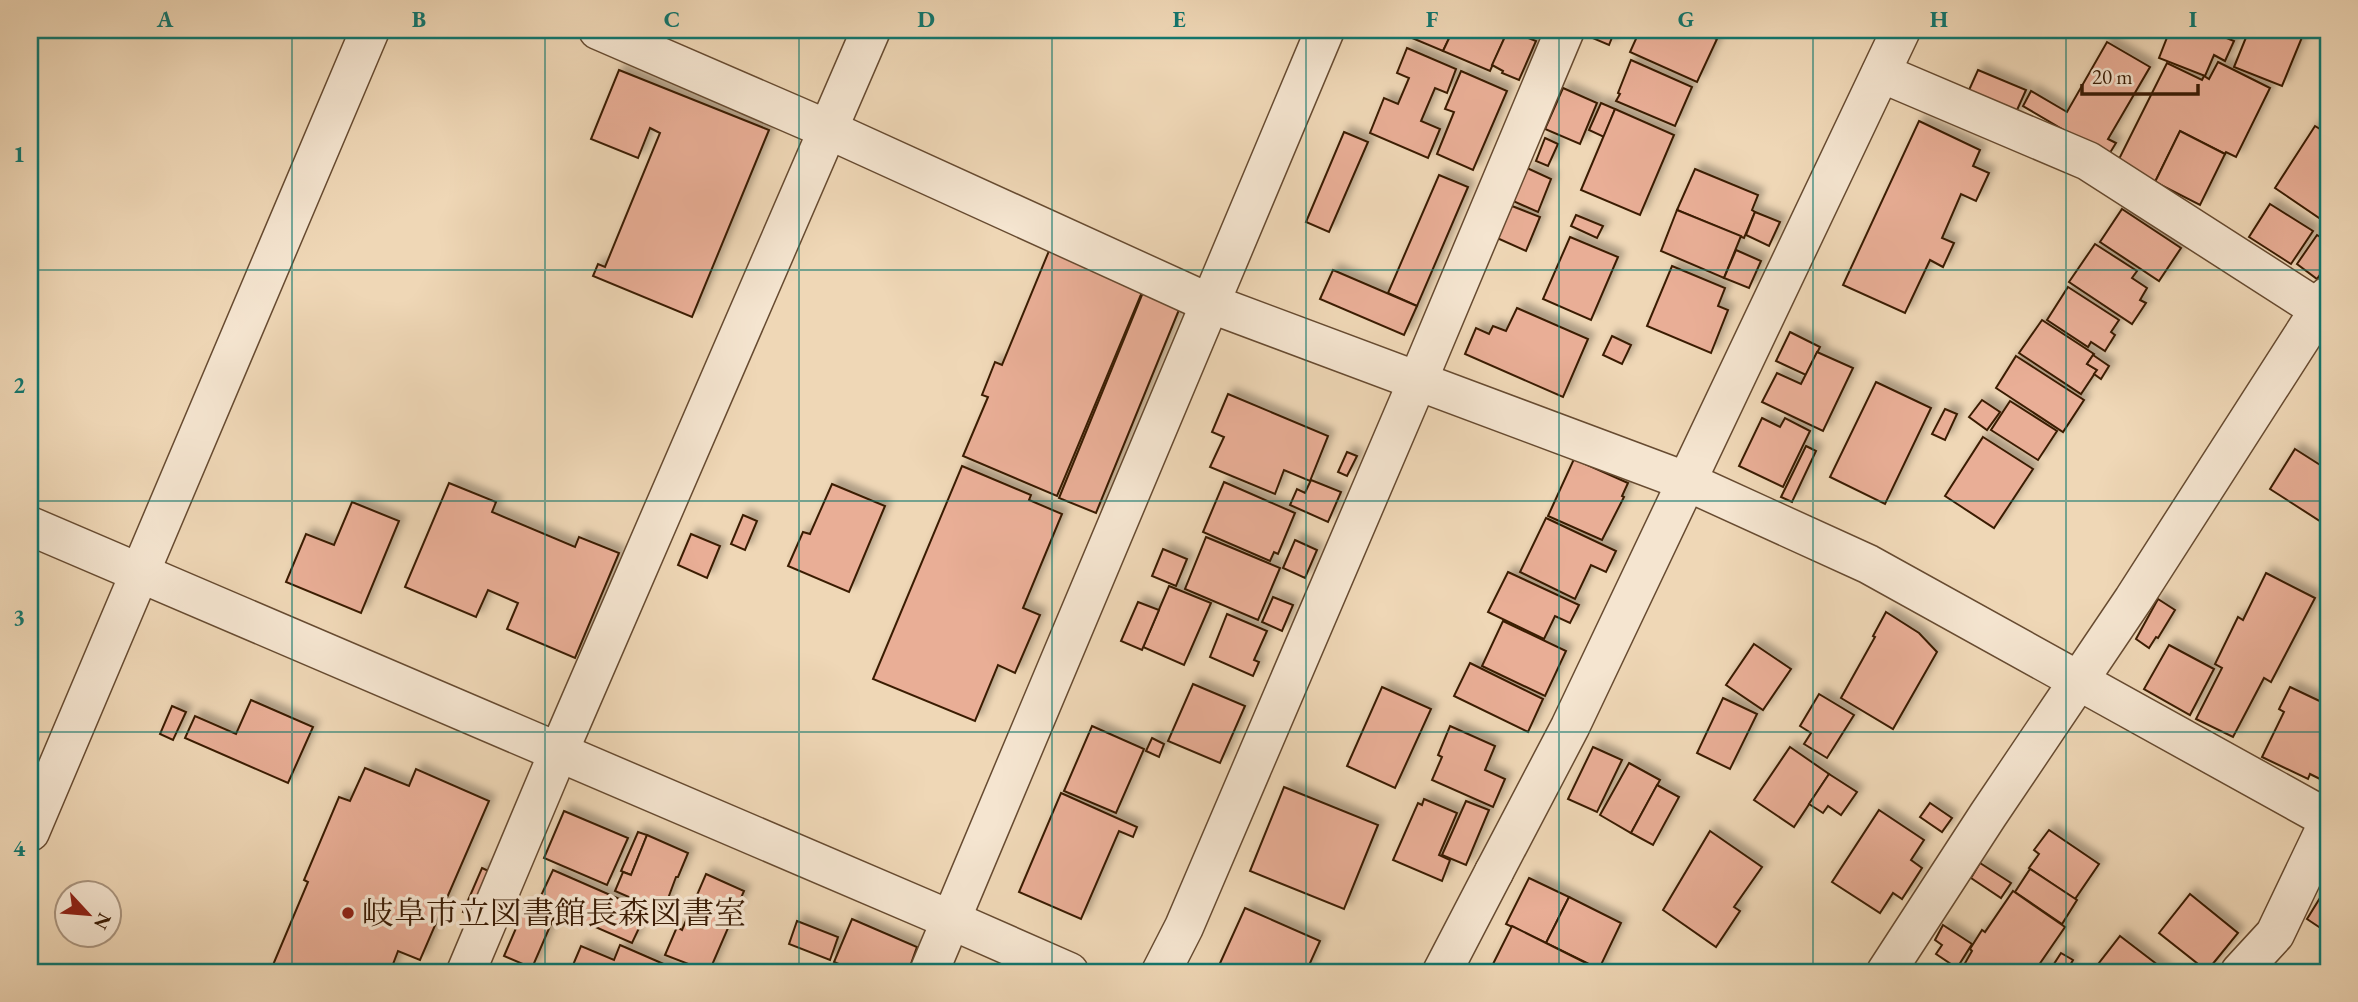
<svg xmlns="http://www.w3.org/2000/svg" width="2358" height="1002" viewBox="0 0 2358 1002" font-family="'EB Garamond','Noto Serif JP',serif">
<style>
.building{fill:#e9ae96;stroke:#3a1c05;stroke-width:2;filter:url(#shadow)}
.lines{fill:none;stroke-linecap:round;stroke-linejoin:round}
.minor-casing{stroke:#674b31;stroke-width:41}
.tertiary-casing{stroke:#674b31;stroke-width:41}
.minor{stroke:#f5e5d0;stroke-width:38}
.tertiary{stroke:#f5e5d0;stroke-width:38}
.grid{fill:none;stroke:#0f766e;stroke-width:2;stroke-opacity:0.55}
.poi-dot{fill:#8f2418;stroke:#f5e5d0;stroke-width:2.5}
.labels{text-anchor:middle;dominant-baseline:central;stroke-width:7;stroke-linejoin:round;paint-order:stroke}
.poi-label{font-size:32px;fill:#3a1c05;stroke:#f5e5d0;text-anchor:start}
.neatline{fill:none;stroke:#0f766e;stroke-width:2.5}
.grid-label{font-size:23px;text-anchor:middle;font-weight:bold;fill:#0f766e}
</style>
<defs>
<filter id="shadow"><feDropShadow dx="6" dy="-6" stdDeviation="3.5" flood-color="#0004"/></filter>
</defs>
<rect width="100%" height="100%" fill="#efd7b6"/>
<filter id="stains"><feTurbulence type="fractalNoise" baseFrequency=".00286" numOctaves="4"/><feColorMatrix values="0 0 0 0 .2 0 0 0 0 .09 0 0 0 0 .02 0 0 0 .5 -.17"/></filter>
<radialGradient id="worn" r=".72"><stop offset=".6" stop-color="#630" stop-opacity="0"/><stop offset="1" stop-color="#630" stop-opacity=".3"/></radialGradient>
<!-- building -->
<g class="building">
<polygon points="1393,30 1453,30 1443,51"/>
<polygon points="1453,30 1508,30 1490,71 1443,51"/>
<polygon points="1508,30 1536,41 1519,80 1502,73 1503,71 1492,65"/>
<polygon points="1584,30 1615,30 1609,45 1583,34"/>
<polygon points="1640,30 1695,30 1717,39 1697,82 1630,52"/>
<polygon points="2170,30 2222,30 2219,35 2234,41 2225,61 2214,55 2205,76 2159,58"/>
<polygon points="2249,30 2305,30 2282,86 2234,67"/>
<polygon points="2107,42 2150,67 2108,139 2116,143 2108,156 2023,106 2031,91 2067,112"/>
<polygon points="1407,48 1456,69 1447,93 1435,88 1421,121 1440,129 1428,158 1370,133 1384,98 1398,104 1409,78 1397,73"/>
<polygon points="1631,60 1692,87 1675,126 1616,101 1620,94 1618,93"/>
<polygon points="2218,62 2270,88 2236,157 2226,152 2225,154 2180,131 2155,182 2117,163 2167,63 2202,80 2204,76 2209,79"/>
<polygon points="619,70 769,130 692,317 593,276 598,264 605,267 660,133 650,128 638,158 591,139"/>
<polygon points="1978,70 2026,90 2013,119 1965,99"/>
<polygon points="1461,71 1507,91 1473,170 1437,154 1454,112 1445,109"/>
<polygon points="1563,88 1597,103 1580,144 1545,129"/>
<polygon points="1601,103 1615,109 1604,137 1589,130"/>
<polygon points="1615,109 1674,135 1640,215 1581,190"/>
<polygon points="1919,121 1980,150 1973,166 1989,173 1976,201 1961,194 1942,238 1954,243 1943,267 1930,260 1905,313 1843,285"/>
<polygon points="2315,126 2328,134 2328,224 2275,188"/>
<polygon points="2180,131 2225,154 2200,205 2155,182"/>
<polygon points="1344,132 1368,142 1329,232 1306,222"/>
<polygon points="1545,138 1558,144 1548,166 1536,161"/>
<polygon points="1527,168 1551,179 1538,212 1513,201"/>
<polygon points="1695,169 1758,195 1752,210 1755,212 1744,238 1677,210"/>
<polygon points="1439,175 1468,187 1417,306 1388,293"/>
<polygon points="2270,204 2313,231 2291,264 2249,237"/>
<polygon points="1512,206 1540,217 1526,251 1497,238"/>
<polygon points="2122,209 2181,248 2159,281 2100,242"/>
<polygon points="1677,210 1741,236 1724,278 1661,251"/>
<polygon points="1755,212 1780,222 1769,246 1746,235"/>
<polygon points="1576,215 1603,226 1597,238 1571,226"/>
<polygon points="2317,235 2328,242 2328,263 2317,279 2297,264"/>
<polygon points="1570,237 1618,257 1591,320 1543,299"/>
<polygon points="2095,244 2137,271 2132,278 2147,288 2140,300 2146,303 2132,324 2069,282"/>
<polygon points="1051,246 1145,285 1057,496 963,456 988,397 982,395 995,362 1002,365"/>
<polygon points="1736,250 1761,261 1749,288 1724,278"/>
<polygon points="1672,266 1725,288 1718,306 1728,310 1711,353 1647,326"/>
<polygon points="1333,270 1417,306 1404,335 1320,299"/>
<polygon points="1146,285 1183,300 1096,513 1059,498"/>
<polygon points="2068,287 2119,320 2111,332 2115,335 2105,351 2091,342 2088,347 2047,320"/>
<polygon points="1517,308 1588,339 1563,397 1465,354 1476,328 1489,334 1493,326 1506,331"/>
<polygon points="2042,320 2094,354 2087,364 2097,370 2081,394 2019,353"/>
<polygon points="1790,332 1820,347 1806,375 1776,361"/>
<polygon points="1612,336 1631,345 1622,364 1603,355"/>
<polygon points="1817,352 1853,368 1823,431 1762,402 1777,373 1801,384"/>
<polygon points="2093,355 2109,366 2101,379 2094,374 2097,370 2087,364"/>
<polygon points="2016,356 2084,400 2063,432 1996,388"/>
<polygon points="1876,382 1931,408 1885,504 1830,477"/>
<polygon points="1228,394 1328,436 1310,481 1284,470 1275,494 1210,467 1224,437 1212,432"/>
<polygon points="1982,400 2000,412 1987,430 1969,417"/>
<polygon points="2010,401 2057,431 2038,460 1991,430"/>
<polygon points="1945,409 1957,414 1945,440 1932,434"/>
<polygon points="1762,418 1780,427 1785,418 1810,431 1783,487 1739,466"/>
<polygon points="1983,437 2033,469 1994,528 1945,496"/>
<polygon points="1806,446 1816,451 1792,502 1781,497"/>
<polygon points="2295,449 2328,470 2328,521 2326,525 2270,489"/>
<polygon points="1347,452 1357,456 1347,476 1338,472"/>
<polygon points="1574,459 1628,483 1622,496 1624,497 1602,540 1548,516"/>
<polygon points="962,466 1031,495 1029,500 1062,514 1023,608 1040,615 1015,673 998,665 975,721 873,679"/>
<polygon points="1311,480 1341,492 1328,522 1290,505 1297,489 1305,493"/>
<polygon points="1224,482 1295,513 1278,554 1274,552 1270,561 1203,532"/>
<polygon points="449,483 496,502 492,512 575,547 579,537 619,553 575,658 507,629 518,603 488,590 476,617 405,587"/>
<polygon points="832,484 885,506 849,592 788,566 803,532 810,534"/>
<polygon points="352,502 399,521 361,613 286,582 306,534 334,545"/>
<polygon points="743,515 757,521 745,550 731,544"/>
<polygon points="1546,518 1616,551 1606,572 1591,565 1575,599 1520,572"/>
<polygon points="691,534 720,546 707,578 678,565"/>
<polygon points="1206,537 1280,568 1258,620 1185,589"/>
<polygon points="1295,540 1317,550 1305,578 1283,568"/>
<polygon points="1163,549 1187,559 1176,586 1152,576"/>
<polygon points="1508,572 1579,605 1570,623 1555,616 1544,639 1488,612"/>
<polygon points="2266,573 2315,598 2271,682 2264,678 2233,737 2196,719 2222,668 2215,664 2238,617 2243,620"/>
<polygon points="1169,586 1211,603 1184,665 1143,647"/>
<polygon points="1273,597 1293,605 1282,631 1262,622"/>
<polygon points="2158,599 2175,610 2158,638 2156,637 2149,648 2136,639"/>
<polygon points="1138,602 1159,610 1142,650 1121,641"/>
<polygon points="1886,612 1919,633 1937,652 1893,729 1841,698 1875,637 1873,636"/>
<polygon points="1227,614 1267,631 1254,660 1259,662 1253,676 1210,657"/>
<polygon points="1503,621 1566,651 1545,696 1482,666"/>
<polygon points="1754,644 1791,669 1763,710 1726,685"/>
<polygon points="2169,645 2214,669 2190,715 2144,689"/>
<polygon points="1470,663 1543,699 1528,732 1454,696"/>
<polygon points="1193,684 1245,706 1220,763 1168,741"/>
<polygon points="1382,687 1431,709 1395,788 1347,766"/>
<polygon points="2290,687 2328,705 2328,776 2326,782 2310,774 2308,779 2262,757 2284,712 2279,709"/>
<polygon points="1819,694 1854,715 1827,758 1804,744 1811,733 1800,726"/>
<polygon points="1723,698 1757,714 1730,769 1697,753"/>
<polygon points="251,700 313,727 288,783 185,738 195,716 236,734"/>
<polygon points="172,706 186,712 173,740 160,734"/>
<polygon points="1092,726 1144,749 1116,813 1064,791"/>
<polygon points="1450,726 1495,746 1485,770 1505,779 1493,807 1432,780 1442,757 1438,755"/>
<polygon points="1152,738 1164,744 1159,757 1146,751"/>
<polygon points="1593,747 1622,760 1597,812 1568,799"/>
<polygon points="1790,747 1829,774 1794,827 1754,800"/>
<polygon points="1629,763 1660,780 1631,833 1600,815"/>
<polygon points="365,768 409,786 416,769 489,801 420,960 398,951 390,972 270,972 308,882 304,880 339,797 350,801"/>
<polygon points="1829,774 1857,792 1841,815 1828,806 1823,813 1809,804"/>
<polygon points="1657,785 1679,797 1653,845 1631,833"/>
<polygon points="1284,787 1378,825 1344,909 1250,871"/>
<polygon points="1061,793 1137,827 1133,837 1119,831 1081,919 1019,892"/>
<polygon points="1424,799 1457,813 1439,855 1450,860 1442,881 1393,860 1418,803 1422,805"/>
<polygon points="1466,801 1489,810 1466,865 1442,855"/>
<polygon points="1930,803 1952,818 1942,832 1920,817"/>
<polygon points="1879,810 1924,840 1911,860 1922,868 1902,899 1893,893 1880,913 1832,882"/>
<polygon points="564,811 628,838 607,885 544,858"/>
<polygon points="2049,830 2099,864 2075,899 2029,868 2039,854 2034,850"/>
<polygon points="1710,831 1762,867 1734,907 1740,911 1716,947 1663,910"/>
<polygon points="638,832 647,835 631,875 621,871"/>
<polygon points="647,835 688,853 678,877 676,877 663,912 615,891 623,872 631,875"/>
<polygon points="1980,863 2011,883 2001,898 1971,878"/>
<polygon points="482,868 493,873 475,917 463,912"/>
<polygon points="2030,869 2077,900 2062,924 2015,892"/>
<polygon points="553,870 647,911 632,943 538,902"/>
<polygon points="706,874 744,891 709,972 665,955 677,927 682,930"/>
<polygon points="1529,878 1569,897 1546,943 1506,924"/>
<polygon points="2328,885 2328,933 2307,919"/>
<polygon points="2013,891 2065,927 2034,972 1960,972 1972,951 1970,949 1982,930 1985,932"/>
<polygon points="2190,894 2238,933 2207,971 2159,933"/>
<polygon points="1569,897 1621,923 1599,969 1546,943"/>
<polygon points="526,905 554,917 532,968 504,956"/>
<polygon points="1245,908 1320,941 1306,972 1223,972 1217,970"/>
<polygon points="852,919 917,947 908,972 858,972 834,962"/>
<polygon points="797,921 838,937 830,960 789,944"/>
<polygon points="1943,925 1972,944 1957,968 1936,954 1942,945 1935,940"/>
<polygon points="1512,926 1602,971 1500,972 1491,968"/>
<polygon points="2120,936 2167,972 2092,972"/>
<polygon points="620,945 682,972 570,972 581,946 614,960"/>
<polygon points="2061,953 2073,960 2066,972 2061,972 2052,967"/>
<polygon points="2043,965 2054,972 2039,972"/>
</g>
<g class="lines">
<defs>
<g id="minor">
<polyline points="598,30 829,130 1209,303 1688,482 1868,564 2328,819"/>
<polyline points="1881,73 2088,161 2328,315"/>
<polyline points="30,832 370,30"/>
<polyline points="1494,872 1570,727 1901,30"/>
<polyline points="466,972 559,751 871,30"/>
<polyline points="929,972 1325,30"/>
<polyline points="1161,972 1184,927 1418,380 1565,30"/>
<polyline points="1886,972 1988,815 2133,600 2328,296"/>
<polyline points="2240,972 2275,934 2328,823"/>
</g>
<g id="tertiary">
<polyline points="30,526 951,920 1069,972"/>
<polyline points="1442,972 1494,872"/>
</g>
</defs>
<!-- minor casing -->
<use href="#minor" class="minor-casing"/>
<!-- tertiary casing -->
<use href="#tertiary" class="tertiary-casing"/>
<!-- minor -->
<use href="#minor" class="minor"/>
<!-- tertiary -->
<use href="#tertiary" class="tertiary"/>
</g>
<!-- grid -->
<path class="grid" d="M292,30V972M545,30V972M799,30V972M1052,30V972M1306,30V972M1559,30V972M1813,30V972M2066,30V972M30,270H2328M30,501H2328M30,732H2328"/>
<!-- markers -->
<circle class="poi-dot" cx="348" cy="913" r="7"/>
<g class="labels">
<!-- poi labels -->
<g class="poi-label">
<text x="362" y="913">岐阜市立図書館長森図書室</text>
</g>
</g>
<!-- margin -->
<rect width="2358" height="1002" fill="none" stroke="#efd7b6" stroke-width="77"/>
<!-- north arrow -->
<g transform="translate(88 914) rotate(116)"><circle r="33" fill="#f5e5d0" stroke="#aa957f" stroke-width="2"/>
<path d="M0-5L12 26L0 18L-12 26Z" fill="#8f2418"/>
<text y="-10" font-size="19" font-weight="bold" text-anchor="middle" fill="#3a1c05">N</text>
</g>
<!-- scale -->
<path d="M2082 84v10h116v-10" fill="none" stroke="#3a1c05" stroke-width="3.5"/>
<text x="2092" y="84" font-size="21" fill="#3a1c05" stroke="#f5e5d0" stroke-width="5" paint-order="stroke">20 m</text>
<rect x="38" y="38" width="2282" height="926" class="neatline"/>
<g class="grid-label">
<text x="165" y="27">A</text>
<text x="419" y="27">B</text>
<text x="672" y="27">C</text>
<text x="926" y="27">D</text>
<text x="1179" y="27">E</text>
<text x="1432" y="27">F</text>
<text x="1686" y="27">G</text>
<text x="1939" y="27">H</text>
<text x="2193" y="27">I</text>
<text x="19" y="162">1</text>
<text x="19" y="393">2</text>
<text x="19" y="625">3</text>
<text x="19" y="856">4</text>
</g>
<rect width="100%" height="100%" filter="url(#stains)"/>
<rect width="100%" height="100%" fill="url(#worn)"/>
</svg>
